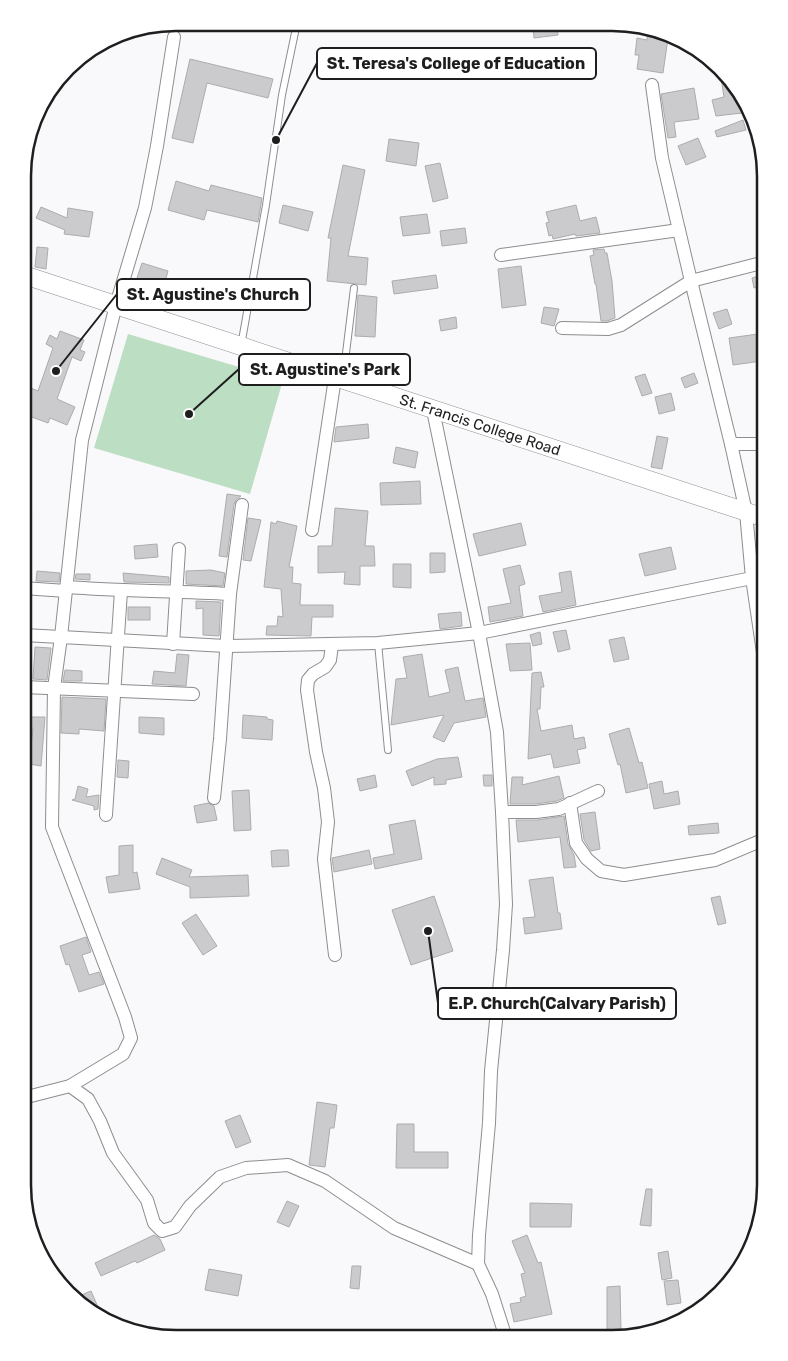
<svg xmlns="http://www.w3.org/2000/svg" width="788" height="1361" viewBox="0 0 788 1361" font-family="Rubik,sans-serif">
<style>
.green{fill:#bcdec2}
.building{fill:#cbcbce;stroke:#acacae}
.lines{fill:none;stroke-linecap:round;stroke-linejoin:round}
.lane-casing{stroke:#8d8d8f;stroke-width:8}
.street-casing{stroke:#8d8d8f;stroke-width:14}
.secondary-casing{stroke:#8d8d8f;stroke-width:19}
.lane{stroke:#fff;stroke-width:6}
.street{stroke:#fff;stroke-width:12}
.secondary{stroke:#fff;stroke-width:18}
.labels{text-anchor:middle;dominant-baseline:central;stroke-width:4;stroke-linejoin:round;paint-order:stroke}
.street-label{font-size:15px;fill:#1e1e1f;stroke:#fff}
.rim{fill:none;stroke:#1e1e1f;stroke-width:2.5}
.leader{fill:none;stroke:#1e1e1f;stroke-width:2}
.callout-dot{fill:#1e1e1f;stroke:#fff;stroke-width:2}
.callout{fill:#fff;stroke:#1e1e1f;stroke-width:2}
.callout-label{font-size:16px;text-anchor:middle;font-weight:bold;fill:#1e1e1f}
</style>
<rect width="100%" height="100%" fill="#f9f9fc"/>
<!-- green -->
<polygon class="green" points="128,334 283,380 250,494 94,448"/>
<!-- building -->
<g class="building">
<polygon points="533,25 557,25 558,35 534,38"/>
<polygon points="648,29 668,38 663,73 637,69 639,55 635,55 637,38 647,40"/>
<polygon points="190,59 273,79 268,98 207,83 193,143 172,138"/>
<polygon points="720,72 738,98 742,113 716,116 712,100 724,97"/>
<polygon points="694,88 699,119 674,122 676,137 668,138 661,94"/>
<polygon points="743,120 746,130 717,137 715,131"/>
<polygon points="698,138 706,157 686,165 678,146"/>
<polygon points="389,139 419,143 416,166 386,161"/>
<polygon points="440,163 448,198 433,202 425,166"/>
<polygon points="343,165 365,170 348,256 368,258 366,285 327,281 331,238 328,238"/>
<polygon points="176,181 209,191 211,185 262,198 258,222 207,210 204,220 168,210"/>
<polygon points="283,205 313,212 308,231 279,223"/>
<polygon points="576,205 580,221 596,217 600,233 576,236 575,234 553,239 552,235 549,236 546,223 549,222 546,212"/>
<polygon points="41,207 67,218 68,208 93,212 89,237 64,234 65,230 36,218"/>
<polygon points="427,214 430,233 403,236 400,217"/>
<polygon points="465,228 467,243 442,246 440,231"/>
<polygon points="37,247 48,248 46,269 35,267"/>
<polygon points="604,249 605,253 607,253 612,281 615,318 607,321 601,321 596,284 595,284 590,256 594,255 593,250"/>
<polygon points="142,263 168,271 162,292 135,284"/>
<polygon points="521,266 526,305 502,308 498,269"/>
<polygon points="765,274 765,285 754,288 752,278"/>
<polygon points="436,275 438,288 394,294 392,281"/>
<polygon points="358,295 377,297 375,337 355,336"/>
<polygon points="544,307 559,309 554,326 541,323"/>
<polygon points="727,309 732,324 719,329 713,313"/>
<polygon points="456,317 457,328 441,331 439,320"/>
<polygon points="60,331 84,340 80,350 85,352 81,361 72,357 57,399 75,407 67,425 50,418 48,423 29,416 31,410 23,407 24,385 38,391 53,348 46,344 50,335 57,339"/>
<polygon points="758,334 762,361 733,365 729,338"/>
<polygon points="694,373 698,383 685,388 681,378"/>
<polygon points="645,374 652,393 642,396 635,377"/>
<polygon points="671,393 675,410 659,414 655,397"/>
<polygon points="368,424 369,438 334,442 336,427"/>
<polygon points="657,436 668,438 662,469 651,467"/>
<polygon points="396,447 418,452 415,468 393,463"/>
<polygon points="420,481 421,504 381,505 380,483"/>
<polygon points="227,494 241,496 236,500 234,504 227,557 219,556"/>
<polygon points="335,508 368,511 365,546 374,546 375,566 360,566 360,585 344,584 345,572 318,573 318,546 332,546"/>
<polygon points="248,518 261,520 251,561 243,560"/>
<polygon points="277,521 297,526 289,567 293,567 292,583 301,584 300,605 333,605 333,617 312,617 311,636 266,635 267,626 277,626 278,616 283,617 281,589 264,587 271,522 276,524"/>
<polygon points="521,523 526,545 479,556 473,534"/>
<polygon points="157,544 158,557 135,559 134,546"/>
<polygon points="671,547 676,569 645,576 639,554"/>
<polygon points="430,553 445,553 445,572 430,573"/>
<polygon points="393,564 411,564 411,588 393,587"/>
<polygon points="520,565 525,584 519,586 523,616 490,622 488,607 511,603 503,569"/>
<polygon points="211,570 225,573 223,586 186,584 186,571"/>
<polygon points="37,571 60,573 59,582 36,581"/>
<polygon points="571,571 576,605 543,612 539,596 562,592 559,573"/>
<polygon points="123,573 169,577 169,583 124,582"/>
<polygon points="76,574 90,574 90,580 75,579"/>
<polygon points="196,601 221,602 219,636 203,635 203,608 196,609"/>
<rect x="128" y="607" width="22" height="13"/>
<polygon points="461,612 462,626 440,629 438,614"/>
<polygon points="566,630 570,649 558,652 553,632"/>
<polygon points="540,632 542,644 533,646 530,635"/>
<polygon points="624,637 629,659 614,662 609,640"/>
<polygon points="530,643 532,670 510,671 506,644"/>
<polygon points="35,647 51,648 47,680 33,679"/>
<polygon points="177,654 189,655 186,686 152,684 154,671 175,673"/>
<polygon points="422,654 429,697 450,692 445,670 458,667 465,701 483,698 486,717 454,723 444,742 433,737 444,715 391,725 396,679 407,678 403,657"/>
<polygon points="65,670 82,671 82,681 63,681"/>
<polygon points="541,672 544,687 541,687 540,709 537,709 541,731 572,725 574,739 584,737 586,748 577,750 580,763 554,768 551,754 528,759 532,673"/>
<polygon points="62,697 106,699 104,731 79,729 79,734 61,733"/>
<polygon points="243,715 267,717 267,719 273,720 272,740 242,738"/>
<polygon points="23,717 45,717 41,766 29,764 33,728 23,728"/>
<polygon points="139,717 164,718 164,735 139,733"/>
<polygon points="629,728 639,763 642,762 648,788 626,793 620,764 618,765 609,734"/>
<polygon points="458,757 462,777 446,780 446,784 434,785 434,777 412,786 406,771 437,759"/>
<polygon points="118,760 129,761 128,778 117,777"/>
<polygon points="375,775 377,787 360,791 357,779"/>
<polygon points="483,775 492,775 492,786 484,786"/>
<polygon points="559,776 564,798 557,801 535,804 510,804 512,777 523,777 522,785"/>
<polygon points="662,781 664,794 678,791 680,804 654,809 649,784"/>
<polygon points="78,786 88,789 86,797 99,795 98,809 94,810 94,806 72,800 75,799"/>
<polygon points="249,790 251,830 234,831 232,791"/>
<polygon points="208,803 214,806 217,820 197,823 194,806"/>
<polygon points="595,812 600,849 591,851 584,840 580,814"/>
<polygon points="564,816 568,844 574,855 576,867 564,868 560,837 518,842 516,820 537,820"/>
<polygon points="415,820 422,859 375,869 373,858 394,854 389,825"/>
<polygon points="718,823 719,833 689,835 688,826"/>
<polygon points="133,845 133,873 137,872 140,889 109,893 106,877 119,875 119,846"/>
<polygon points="278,850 288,850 289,866 272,867 271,851"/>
<polygon points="369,850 372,864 334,872 332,858"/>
<polygon points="162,858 192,870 189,877 248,875 249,896 190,898 190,887 156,874"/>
<polygon points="553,877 558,913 560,913 562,929 525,934 523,918 535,917 529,880"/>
<polygon points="434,896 453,951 411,965 392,910"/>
<polygon points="720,896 726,923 718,925 711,898"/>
<polygon points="196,914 217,946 203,955 182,923"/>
<polygon points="86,937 91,952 82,955 89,975 99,972 104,984 79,992 69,964 66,965 60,946"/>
<polygon points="317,1102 337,1105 334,1128 330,1128 325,1167 309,1165"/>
<polygon points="240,1115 251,1142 236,1148 225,1121"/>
<polygon points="397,1124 414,1124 414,1152 448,1152 448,1168 396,1168"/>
<polygon points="646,1189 652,1189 651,1226 640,1225"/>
<polygon points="287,1201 299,1206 289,1227 277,1222"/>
<polygon points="530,1203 572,1204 571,1227 530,1227"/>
<polygon points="154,1235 160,1239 165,1250 137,1263 135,1261 101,1276 95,1263"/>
<polygon points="527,1235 538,1263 541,1262 552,1314 514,1322 510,1304 521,1302 520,1298 526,1296 521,1274 525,1273 512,1241"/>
<polygon points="668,1251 672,1278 662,1280 658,1253"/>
<polygon points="352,1266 361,1266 359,1289 350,1288"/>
<polygon points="209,1269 242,1275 238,1296 205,1290"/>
<polygon points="678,1280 681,1303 667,1305 664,1281"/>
<polygon points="620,1286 621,1330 607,1329 607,1287"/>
<polygon points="91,1291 101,1314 82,1307 74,1298"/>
</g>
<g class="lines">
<defs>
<g id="lane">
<polyline points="241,346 266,205 282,95 297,23"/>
<polyline points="341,378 346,353 354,288"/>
<polyline points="378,643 388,750"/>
</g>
<g id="street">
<polyline points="652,85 662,158 691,281 765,262"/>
<polyline points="501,255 679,230"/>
<polyline points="433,410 479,633 497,732 502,812 506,904 503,950 491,1071 489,1123 479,1235 478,1264 492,1294 506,1338"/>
<polyline points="731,444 765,444"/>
<polyline points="312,530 335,378"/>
<polyline points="752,578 765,666"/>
<path d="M66,587C121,591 176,591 230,594"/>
<polyline points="23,588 66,591"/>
<polyline points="23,635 61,637 82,440 116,305 145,208 157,146 174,37"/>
<polyline points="173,644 179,549"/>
<polyline points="332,645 330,660 325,667 313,674 308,680 307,690 316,752 324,788 328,822 324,859 335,955"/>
<polyline points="23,687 193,694"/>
<polyline points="214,798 220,739 230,594 242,505"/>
<polyline points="570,803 576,843 587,859 601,871 624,875 715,860 765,839"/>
<polyline points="502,812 536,812 559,809 598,791"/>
<polyline points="106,815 121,591"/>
<polyline points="70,1086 88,1099 100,1121 113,1153 147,1200 154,1223 162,1231 175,1227 190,1206 220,1177 246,1168 288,1165 325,1181 394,1228 478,1264"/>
<polyline points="23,1098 70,1086 123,1054 131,1038 125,1017 52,827 54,688 61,637 226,646 378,643 479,633 752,578 746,512 731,444 691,281 621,325 608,329 562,328"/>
<polyline points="596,1338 618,1337"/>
</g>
<polyline id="secondary" points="24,275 765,518"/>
</defs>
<!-- lane casing -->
<use href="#lane" class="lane-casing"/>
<!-- street casing -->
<use href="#street" class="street-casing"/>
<!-- secondary casing -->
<use href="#secondary" class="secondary-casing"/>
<!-- lane -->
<use href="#lane" class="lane"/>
<!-- street -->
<use href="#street" class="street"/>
<!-- secondary -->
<use href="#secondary" class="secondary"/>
</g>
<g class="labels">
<!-- street labels -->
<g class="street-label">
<text transform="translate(480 425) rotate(18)">St. Francis College Road</text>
</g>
</g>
<!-- crop -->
<path d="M0 0H788V1361H0ZM176 31H612A145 145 0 0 1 757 176V1185A145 145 0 0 1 612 1330H176A145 145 0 0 1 31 1185V176A145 145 0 0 1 176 31Z" fill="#fff" fill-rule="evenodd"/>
<path class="rim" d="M176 31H612A145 145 0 0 1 757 176V1185A145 145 0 0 1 612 1330H176A145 145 0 0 1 31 1185V176A145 145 0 0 1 176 31Z"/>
<!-- callouts -->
<path class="leader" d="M276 140L317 63M56 371L117 294M189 414L239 369M428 931L438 1003"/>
<g class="callout-dot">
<circle cx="276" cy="140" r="5"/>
<circle cx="56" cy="371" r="5"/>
<circle cx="189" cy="414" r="5"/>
<circle cx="428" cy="931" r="5"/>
</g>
<g class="callout">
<rect x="317" y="48" width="279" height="31" rx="5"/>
<rect x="117" y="279" width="193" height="31" rx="5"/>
<rect x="239" y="354" width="171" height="31" rx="5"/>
<rect x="438" y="988" width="238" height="31" rx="5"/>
</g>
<g class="callout-label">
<text x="456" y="69">St. Teresa's College of Education</text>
<text x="213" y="300">St. Agustine's Church</text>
<text x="325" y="375">St. Agustine's Park</text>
<text x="557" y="1009">E.P. Church(Calvary Parish)</text>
</g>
</svg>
